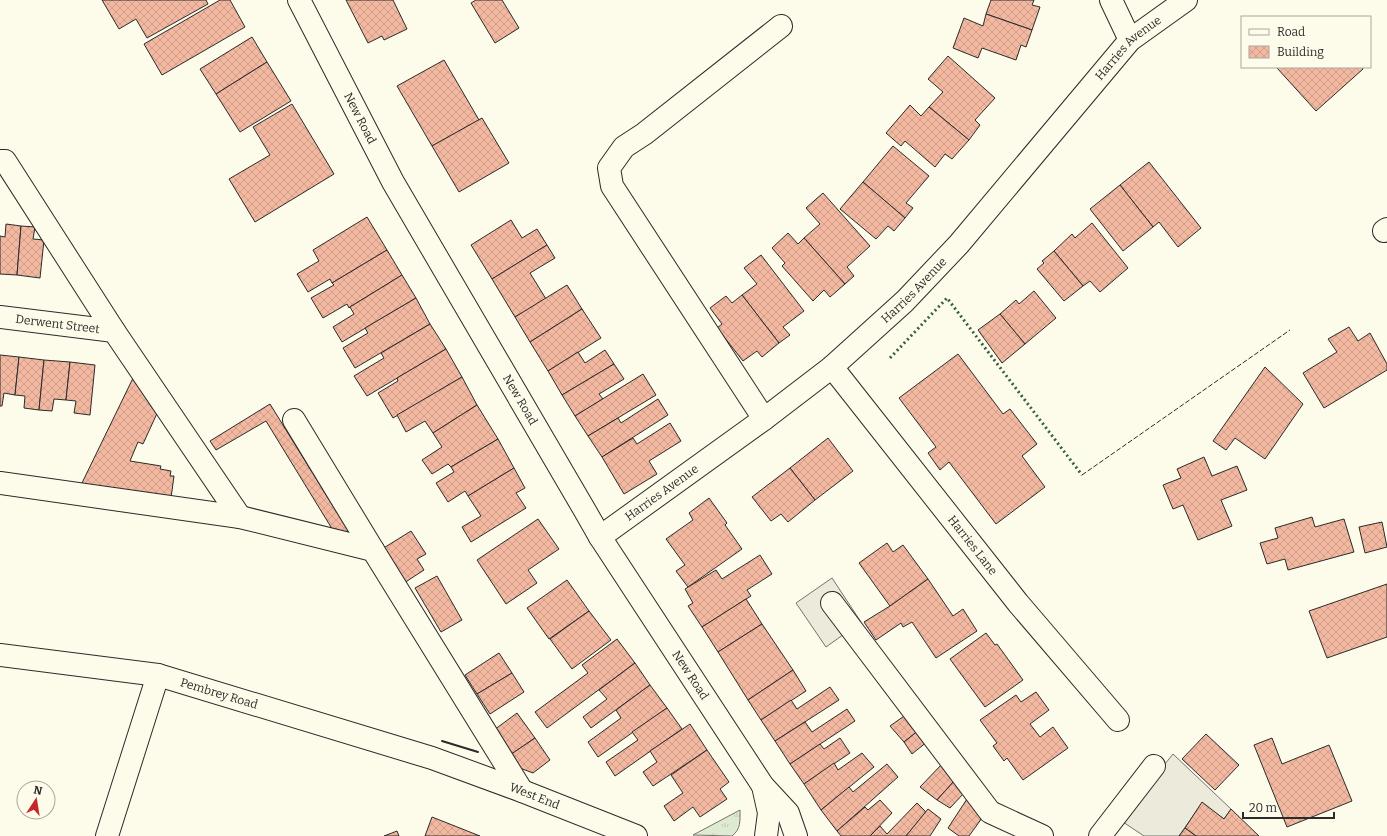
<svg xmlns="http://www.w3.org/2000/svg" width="1387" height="836" viewBox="0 0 1387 836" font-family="Bitter,serif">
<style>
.grass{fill:url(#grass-tufts);stroke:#74746e}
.parking{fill:#eceadb;stroke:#74746e}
.building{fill:url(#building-cross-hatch);stroke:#2b2b2b}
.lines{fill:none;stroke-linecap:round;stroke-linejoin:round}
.minor-casing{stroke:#2b2b2b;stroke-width:24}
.major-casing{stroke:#2b2b2b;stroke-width:24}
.minor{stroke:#fdfbea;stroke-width:22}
.major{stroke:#fdfbea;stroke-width:22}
.hedge{stroke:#34623c;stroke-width:3;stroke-dasharray:2 3;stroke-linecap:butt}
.fence{stroke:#2b2b2b;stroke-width:1;stroke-dasharray:5 2;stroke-linecap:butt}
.wall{stroke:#2b2b2b;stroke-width:2}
.labels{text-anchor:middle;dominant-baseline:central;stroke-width:3;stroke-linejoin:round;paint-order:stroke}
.street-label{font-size:12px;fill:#2b2b2b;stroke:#fdfbea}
</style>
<defs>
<pattern id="grass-tufts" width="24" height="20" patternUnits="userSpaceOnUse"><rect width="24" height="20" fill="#deebd1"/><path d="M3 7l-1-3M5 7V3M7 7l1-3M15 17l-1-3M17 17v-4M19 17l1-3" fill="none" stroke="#bfcab4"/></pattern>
<pattern id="building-cross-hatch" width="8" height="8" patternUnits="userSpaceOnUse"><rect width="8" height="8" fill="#f2b8a0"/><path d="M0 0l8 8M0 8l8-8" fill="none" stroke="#d09e8a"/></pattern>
</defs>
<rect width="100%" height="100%" fill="#fdfbea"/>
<!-- grass -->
<path class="grass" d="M740,810C740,821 741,829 732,836L693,835Z"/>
<!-- parking -->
<g class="parking">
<polygon points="832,578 861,622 826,647 796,603"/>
<polygon points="1173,754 1231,809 1224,819 1202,803 1179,836 1144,836 1120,820"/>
</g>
<!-- building -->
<g class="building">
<polygon points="102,0 206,0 208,4 147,38 136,19 119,29"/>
<polygon points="220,0 230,0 245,27 162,75 144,44"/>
<polygon points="346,0 393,0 407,29 384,40 382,36 368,43"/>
<polygon points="476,0 502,0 519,28 495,43 471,3"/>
<polygon points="991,0 1034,0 1032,5 1040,7 1032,30 986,14"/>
<polygon points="986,14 1032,30 1026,47 1021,45 1016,60 982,48 978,58 953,48 964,18 983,26"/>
<polygon points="252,37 267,62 216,94 200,69"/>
<polygon points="948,56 995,98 975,120 980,125 969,140 929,107 943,92 928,79"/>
<polygon points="444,60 479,120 432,146 397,86"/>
<polygon points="267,62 291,101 240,132 216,94"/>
<polygon points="1279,67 1362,67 1363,69 1316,111 1277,68"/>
<polygon points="292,104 334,174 255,222 229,179 270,155 253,127"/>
<polygon points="910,105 921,116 929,107 969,140 952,159 945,154 935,167 905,141 901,146 886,133"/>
<polygon points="482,118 509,163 459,192 432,146"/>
<polygon points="893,146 929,176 906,203 913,208 905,218 863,182"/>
<polygon points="1149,162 1201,228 1178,247 1159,222 1153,227 1120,185"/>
<polygon points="863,182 905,218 894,231 888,226 876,239 840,209"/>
<polygon points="1120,185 1153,227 1123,251 1090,209"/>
<polygon points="823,193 870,246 847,267 854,276 845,284 804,238 820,224 806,208"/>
<polygon points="367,217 387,250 332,283 330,279 308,292 297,274 319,261 313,250"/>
<polygon points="511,220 522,238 537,229 547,245 492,279 471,245"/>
<polygon points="1092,223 1128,268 1100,292 1090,281 1083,286 1054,251 1072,234 1075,238"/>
<polygon points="6,224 21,226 17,275 0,274 0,236 5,237"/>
<polygon points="21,226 35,227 33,239 44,240 40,278 17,275"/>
<polygon points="788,233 798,244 804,238 845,284 830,297 824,290 813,301 782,266 785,263 772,248"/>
<polygon points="547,245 555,258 530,273 546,299 515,317 492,279"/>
<polygon points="387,250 402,275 350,307 349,308 347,304 323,318 311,298 334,285 332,283"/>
<polygon points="1054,251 1083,286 1064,301 1037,269 1044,263 1042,261"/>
<polygon points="761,255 804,311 783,327 790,335 779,343 742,295 757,284 744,268"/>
<polygon points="402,275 416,298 342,342 333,327 354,314 350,307"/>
<polygon points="567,285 582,309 530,342 515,317"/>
<polygon points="1034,291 1056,318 1025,344 1000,314 1016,300 1019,304"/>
<polygon points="742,295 779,343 762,357 757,351 743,361 717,328 722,324 710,308 726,296 732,303"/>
<polygon points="416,298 430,324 355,368 343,348 368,333 365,328"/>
<polygon points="582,309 601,338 548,371 530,342"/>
<polygon points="1000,314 1025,344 1002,363 978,330"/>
<polygon points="430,324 446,349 367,396 354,376 384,358 381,353"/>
<polygon points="1349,327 1358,341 1370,333 1387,364 1387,370 1324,408 1303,373 1337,352 1328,339"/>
<polygon points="446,349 462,377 393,418 378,393 398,381 397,378"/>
<polygon points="605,350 614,364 562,395 548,371 578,352 585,363"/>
<polygon points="958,354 1003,414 1010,409 1037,444 1022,456 1045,487 996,524 949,462 940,470 928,453 936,447 899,398"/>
<polygon points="0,355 19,357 15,395 4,393 2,406 0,406"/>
<polygon points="19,357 44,360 39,410 24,408 25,396 15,395"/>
<polygon points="44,360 70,362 66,400 54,399 52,411 39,410"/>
<polygon points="70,362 95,365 90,415 74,413 76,401 66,400"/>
<polygon points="614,364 624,379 599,394 603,399 575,416 562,395"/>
<polygon points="1265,367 1303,404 1265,459 1235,438 1226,450 1213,441"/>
<polygon points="135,374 159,409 143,444 138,442 130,461 161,466 160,469 171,471 170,476 174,476 171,498 81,485"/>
<polygon points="643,374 656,395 588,436 575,416"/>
<polygon points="462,377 477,405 433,433 425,421 406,432 397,415"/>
<polygon points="658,399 668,415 602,457 588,436 618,418 621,423"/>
<polygon points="270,404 349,532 334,532 266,421 216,450 210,441"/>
<polygon points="477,405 498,439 451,467 448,464 432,474 422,460 442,447 433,433"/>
<polygon points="670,423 681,441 649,461 657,474 624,494 602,457 633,438 637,444"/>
<polygon points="828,438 853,471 815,500 790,468"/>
<polygon points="498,439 514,468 468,496 465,491 448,502 436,483 454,472 451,467"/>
<polygon points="1204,457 1212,476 1237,466 1247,490 1221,500 1232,526 1198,540 1183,505 1173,509 1163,485 1181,478 1177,469"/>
<polygon points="514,468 525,488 516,493 526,508 471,542 462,527 481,516 468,496"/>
<polygon points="790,468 815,500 788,522 781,514 771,521 752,497"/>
<polygon points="709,498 727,523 725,525 742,549 688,587 676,571 685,565 666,539 693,520 689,513"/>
<polygon points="1312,517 1315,527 1344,519 1354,552 1288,570 1285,559 1267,564 1260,543 1278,538 1275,528"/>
<polygon points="538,519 559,549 528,570 537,583 506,604 477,560"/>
<polygon points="1382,522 1387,547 1365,553 1359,527"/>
<polygon points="411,531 426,554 417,559 424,570 404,583 382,549"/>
<polygon points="887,543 893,552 903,545 928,579 890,606 859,563"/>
<polygon points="760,555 772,574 747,590 751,596 702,627 688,606 693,603 685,589 716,570 722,579"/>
<polygon points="437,576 462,620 441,632 415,588"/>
<polygon points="928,579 953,616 963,609 977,631 936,658 912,622 903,627 901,623 876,640 864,622 890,606"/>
<polygon points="567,580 589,611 549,639 527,608"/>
<polygon points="1387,584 1387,637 1327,658 1309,611"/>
<polygon points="746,599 762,624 718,652 702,627"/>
<polygon points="589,611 611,640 572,669 550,639"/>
<polygon points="762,624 793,670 748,700 718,652"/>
<polygon points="986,633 995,645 997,644 1023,680 985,707 950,659"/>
<polygon points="617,639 635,663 547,728 535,712 588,673 582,665"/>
<polygon points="499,653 512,673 477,694 465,675"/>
<polygon points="635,663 650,685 591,728 583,717 607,699 599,690"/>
<polygon points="793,670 806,691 761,720 748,700"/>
<polygon points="512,673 524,692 490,714 477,694"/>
<polygon points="650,685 667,708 598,757 588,742 621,718 616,710"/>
<polygon points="830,687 839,700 775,741 761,720 791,700 797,709"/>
<polygon points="1036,692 1049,710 1030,724 1040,737 1053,727 1068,748 1023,780 1007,758 1004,761 993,746 997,743 980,720 1016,695 1021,702"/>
<polygon points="667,708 682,729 615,776 606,762 638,740 632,732"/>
<polygon points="847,709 855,721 790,764 775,741 805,722 812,732"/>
<polygon points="517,713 535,738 507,757 494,730"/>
<polygon points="907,714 919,730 904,742 890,726"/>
<polygon points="690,724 707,750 653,786 643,772 657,762 650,751"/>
<polygon points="919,730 928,741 912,754 904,742"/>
<polygon points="1206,734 1239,765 1215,790 1182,759"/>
<polygon points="535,738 550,760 533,773 512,765 507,757"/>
<polygon points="840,738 850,753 804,784 790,764 820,744 824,749"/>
<polygon points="1272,738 1282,764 1329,745 1352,801 1287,827 1254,745"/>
<polygon points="707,750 729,782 720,789 727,799 700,817 693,807 674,821 664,806 683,793 671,775"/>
<polygon points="862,753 874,767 821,810 804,784 834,763 838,770"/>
<polygon points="943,763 955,780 937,800 920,787"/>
<polygon points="887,764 898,777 837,831 821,810 849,787 853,792"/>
<polygon points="955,780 964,793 950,808 937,800"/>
<polygon points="967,799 982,818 969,836 959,836 948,828"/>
<polygon points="880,800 892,813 870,836 841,836 837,831 865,807 868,810"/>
<polygon points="1202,802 1224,819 1231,809 1259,836 1196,836 1185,828"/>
<polygon points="917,803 926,812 906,836 870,836 880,826 887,834"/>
<polygon points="928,809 941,819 930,836 906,836"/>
<polygon points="432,817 480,836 425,836"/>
<polygon points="1185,828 1196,836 1179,836"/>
<polygon points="397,831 399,836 384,836"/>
</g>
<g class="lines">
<defs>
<g id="minor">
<polyline points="1111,0 1130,40"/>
<polyline points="0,161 5,161 114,331 240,517"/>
<polyline points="1384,231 1387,229"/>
<path id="s1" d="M0,317L114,331"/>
<path id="s2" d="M832,367L1018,603L1118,720"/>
<polyline points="764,419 612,186 609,168 624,147 644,134 781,26"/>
<polyline points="294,420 373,550 522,791"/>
<polyline points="0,483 240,517 373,550"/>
<path id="s3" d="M600,537L764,419L832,367L905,301L959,244L1130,40L1186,0"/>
<polyline points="832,603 990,812 1042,836"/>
<polyline points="107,836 158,675"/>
<polyline points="1100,836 1154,766"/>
</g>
<g id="major">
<path id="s4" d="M299,0L393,182L584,509L600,537L763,786L788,813L796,836"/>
<path id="s5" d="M0,655L158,675L432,758L522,791L636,836"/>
<polyline points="763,786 769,813 766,836"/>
</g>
</defs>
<!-- minor casing -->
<use href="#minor" class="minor-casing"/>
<!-- major casing -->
<use href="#major" class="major-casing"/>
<!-- minor -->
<use href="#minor" class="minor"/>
<!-- major -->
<use href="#major" class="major"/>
<!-- hedge -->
<polyline class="hedge" points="890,358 947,298 1082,475"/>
<!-- fence -->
<polyline class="fence" points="1082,475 1290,330"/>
<!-- wall -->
<polyline class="wall" points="442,741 478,752"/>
</g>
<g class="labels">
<!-- street labels -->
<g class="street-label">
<text stroke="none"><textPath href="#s3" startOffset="724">Harries Avenue</textPath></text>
<text stroke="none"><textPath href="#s4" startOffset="133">New Road</textPath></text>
<text stroke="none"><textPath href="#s3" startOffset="400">Harries Avenue</textPath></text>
<text stroke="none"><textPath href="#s1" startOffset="58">Derwent Street</textPath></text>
<text stroke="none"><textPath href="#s4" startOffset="457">New Road</textPath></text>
<text stroke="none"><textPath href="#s3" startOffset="76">Harries Avenue</textPath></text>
<text stroke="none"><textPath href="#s2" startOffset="227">Harries Lane</textPath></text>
<text stroke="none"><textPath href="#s4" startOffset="781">New Road</textPath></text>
<text stroke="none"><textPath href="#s5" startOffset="223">Pembrey Road</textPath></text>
<text stroke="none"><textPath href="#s5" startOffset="555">West End</textPath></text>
</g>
</g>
<!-- legend -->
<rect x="1241" y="16" width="130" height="52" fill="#fdfbea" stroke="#a9a89e"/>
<rect x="1249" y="29" width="20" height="6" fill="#fdfbea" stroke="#a9a89e"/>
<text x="1277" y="36" font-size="12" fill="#2b2b2b">Road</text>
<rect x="1249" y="46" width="20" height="12" fill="url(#building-cross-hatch)" stroke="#a9a89e"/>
<text x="1277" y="56" font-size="12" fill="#2b2b2b">Building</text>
<!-- north arrow -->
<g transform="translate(36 800) rotate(12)"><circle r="19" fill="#fdfbea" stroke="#a9a89e"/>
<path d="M0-3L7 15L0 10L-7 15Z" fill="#c62828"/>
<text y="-6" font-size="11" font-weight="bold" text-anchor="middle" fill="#2b2b2b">N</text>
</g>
<!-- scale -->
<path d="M1243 812v6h91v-6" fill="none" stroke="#2b2b2b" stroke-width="2"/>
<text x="1249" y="812" font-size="12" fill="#2b2b2b" stroke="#fdfbea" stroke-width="3" paint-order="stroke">20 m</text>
</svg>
